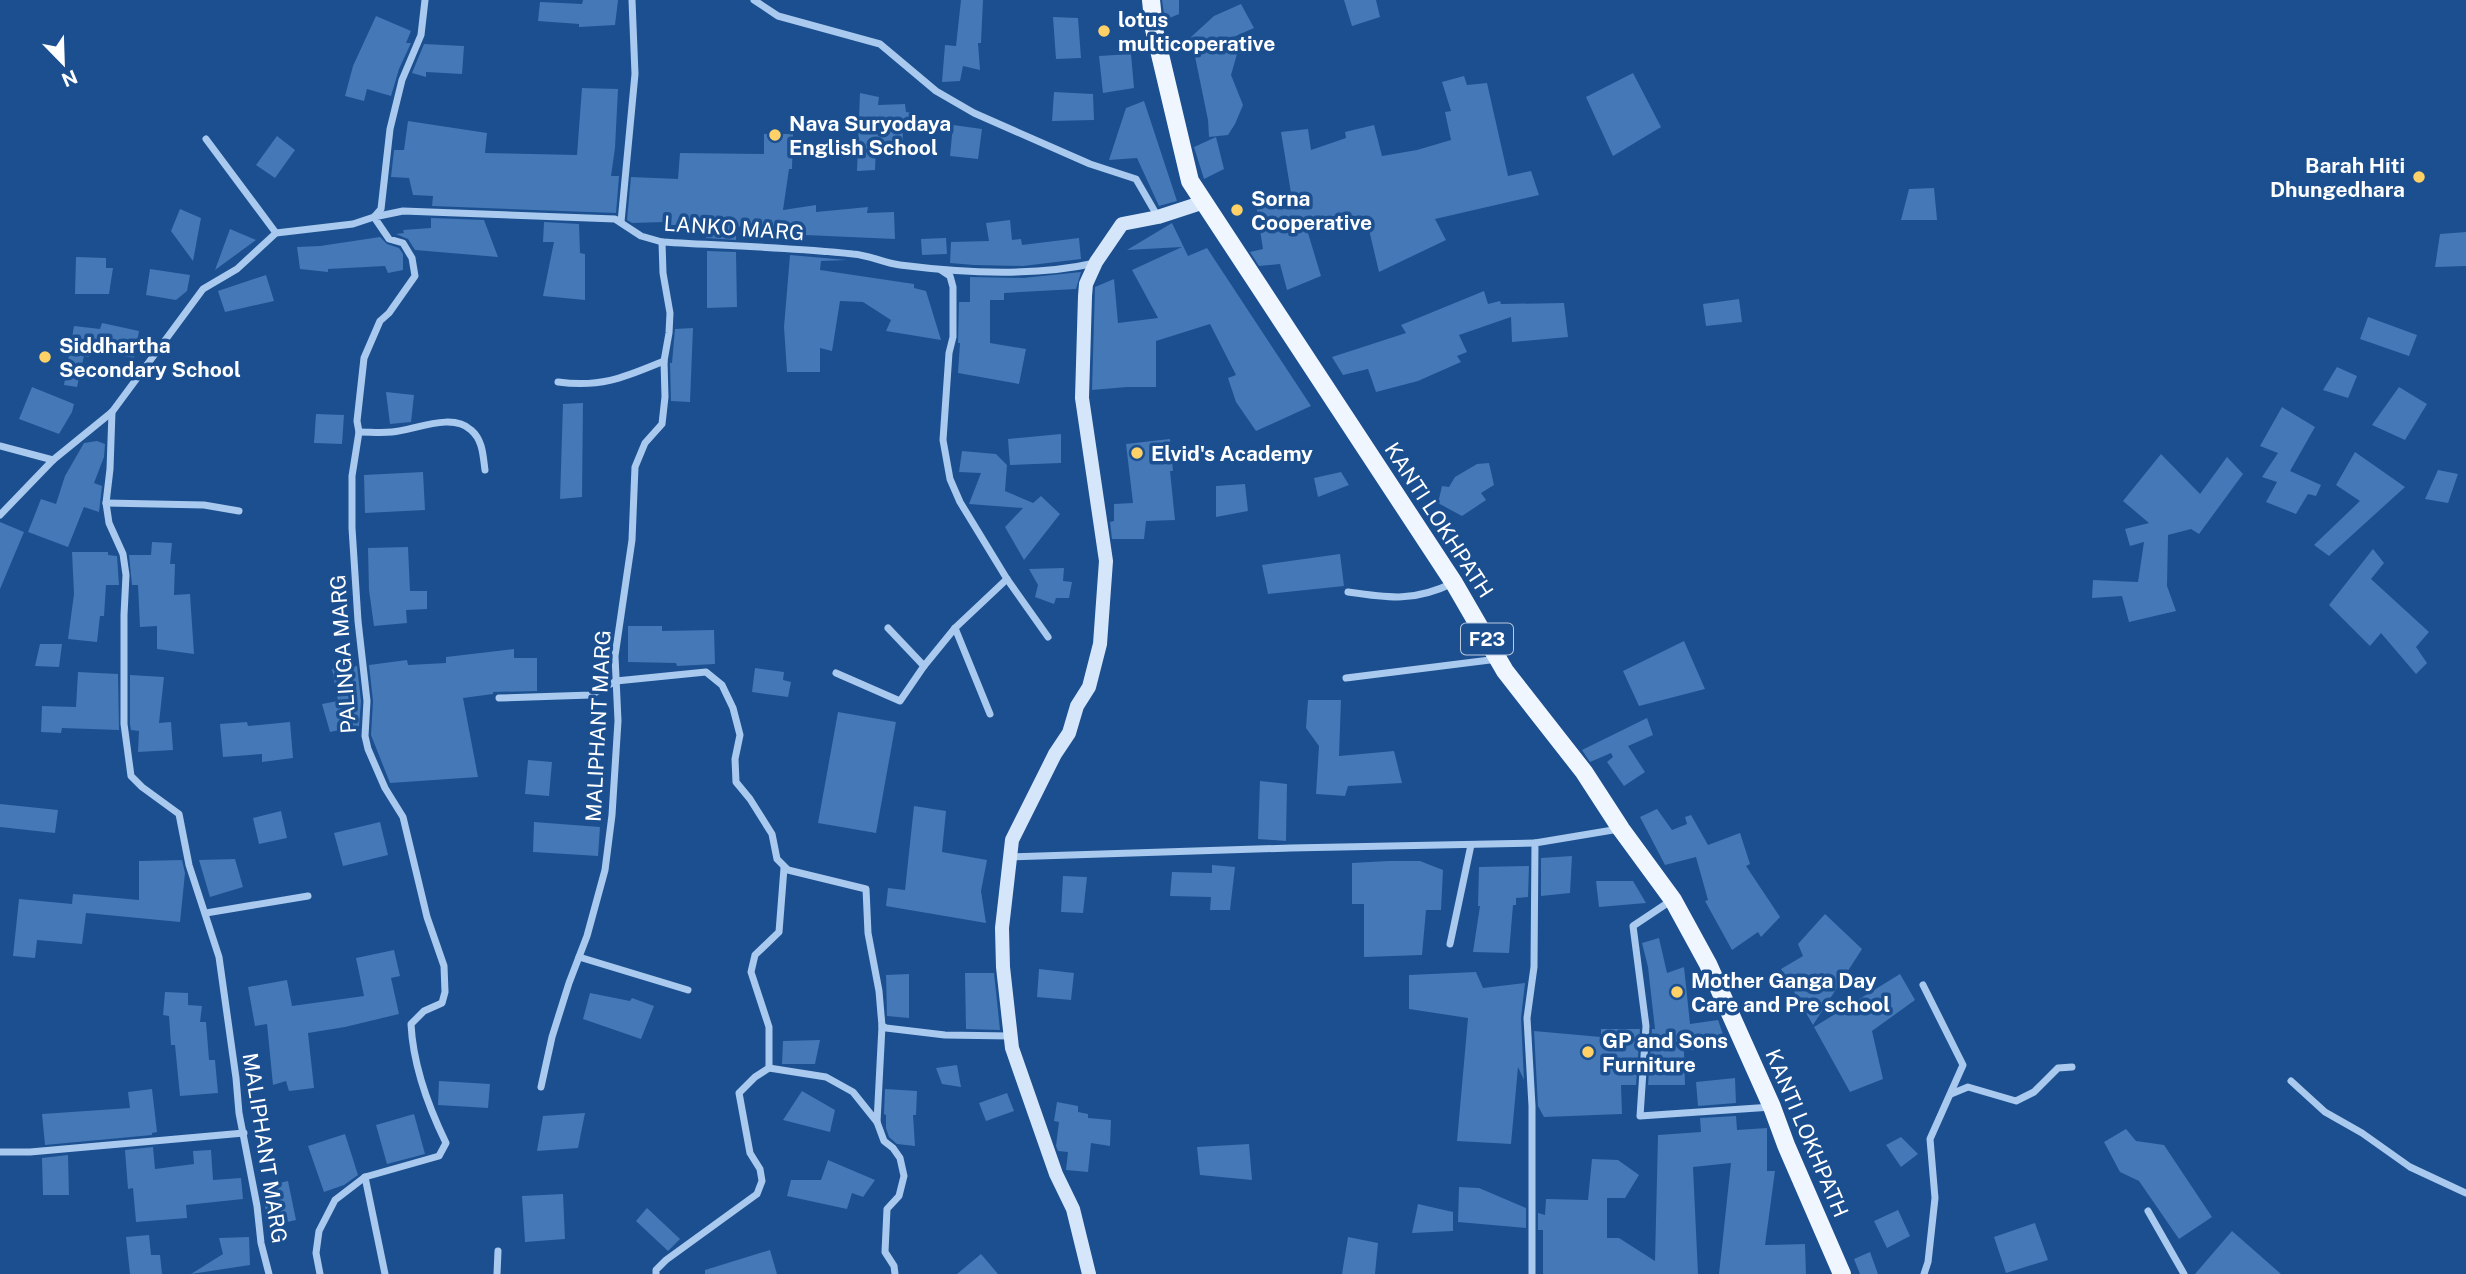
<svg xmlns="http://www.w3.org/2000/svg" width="2466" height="1274" viewBox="0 0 2466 1274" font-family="'Public Sans',sans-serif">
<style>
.building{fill:#4478b7}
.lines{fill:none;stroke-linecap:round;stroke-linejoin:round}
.minor{stroke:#a9c9ee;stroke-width:7}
.secondary{stroke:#d6e6fa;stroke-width:14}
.primary{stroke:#f0f6ff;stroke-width:18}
.poi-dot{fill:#ffd166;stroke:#1b4f8f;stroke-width:2.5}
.labels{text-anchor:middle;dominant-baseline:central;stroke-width:7;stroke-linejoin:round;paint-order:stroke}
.shield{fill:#1b4f8f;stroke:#bbcadd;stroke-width:2}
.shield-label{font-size:19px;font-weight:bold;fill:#fff}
.poi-label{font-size:21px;font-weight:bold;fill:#fff;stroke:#1b4f8f;text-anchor:start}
.street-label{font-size:21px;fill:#fff;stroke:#1b4f8f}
</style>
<rect width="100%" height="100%" fill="#1b4f8f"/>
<!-- building -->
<g class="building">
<polygon points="583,0 618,0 615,25 579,27 579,24 538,21 540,2 582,4"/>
<polygon points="961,0 983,0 981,43 978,43 980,70 963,66 960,81 942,82 945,45 956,46"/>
<polygon points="1162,0 1179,0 1179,14 1165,20"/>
<polygon points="1344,0 1376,0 1380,17 1352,26"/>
<polygon points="1241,4 1254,28 1229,39 1237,54 1231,75 1243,105 1235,124 1228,135 1209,137 1208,120 1191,37 1214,16"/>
<polygon points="376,16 411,31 406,43 411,43 399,69 391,96 367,89 364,101 345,96 353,66"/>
<polygon points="1053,17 1078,18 1081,58 1056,59"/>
<polygon points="424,44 464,46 462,74 426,72 426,77 412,73"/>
<polygon points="1131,54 1134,88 1103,93 1099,56"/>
<polygon points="1633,73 1661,127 1613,156 1586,97"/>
<polygon points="1464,76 1467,85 1487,83 1508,176 1531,171 1539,195 1435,219 1446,240 1379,272 1366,217 1308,233 1321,276 1287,290 1280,264 1259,266 1250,252 1263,249 1255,198 1291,193 1281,132 1308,129 1311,150 1346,138 1345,132 1374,125 1382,156 1417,150 1451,140 1445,112 1451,111 1442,82"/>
<polygon points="582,88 618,89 615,148 611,176 619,176 616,213 432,206 433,196 413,195 409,178 391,177 394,150 404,150 408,121 487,133 485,153 577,155"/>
<polygon points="1054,92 1093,94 1094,120 1052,121"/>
<polygon points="860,93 879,97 878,105 905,104 906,112 913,113 912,129 903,131 902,146 876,146 875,170 857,171"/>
<polygon points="1144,101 1177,201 1159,206 1137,158 1109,160 1126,108"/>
<polygon points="953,125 982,129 978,159 950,156"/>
<polygon points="764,134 793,134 792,169 789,169 783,210 816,205 816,212 868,207 867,213 894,212 895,239 782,234 736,226 736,240 706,238 706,225 665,225 665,222 632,223 627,220 631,177 678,179 680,153 764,154"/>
<polygon points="277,136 295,150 275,178 256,165"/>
<polygon points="1216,137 1224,169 1204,179 1194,147"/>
<polygon points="1934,188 1937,220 1901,220 1909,189"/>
<polygon points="180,209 201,218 193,261 171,231"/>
<polygon points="431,218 484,220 498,257 415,250 408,239 396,234 404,233 403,230 431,228"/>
<polygon points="1010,220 1012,240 1021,239 1022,245 1079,238 1081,259 1023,266 974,265 950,263 951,242 989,241 986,223"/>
<polygon points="544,222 579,224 580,253 585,254 585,300 543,296 554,242 543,242"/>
<polygon points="1172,223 1188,256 1207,248 1311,406 1256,431 1236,402 1228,378 1236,375 1210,324 1156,341 1156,387 1127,387 1092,390 1095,287 1114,279 1118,323 1158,318 1132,270 1182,247 1127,250"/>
<polygon points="230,229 256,240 215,270"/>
<polygon points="2466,232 2466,266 2435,267 2440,234"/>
<polygon points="380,237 387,244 399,248 403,254 403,270 388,273 385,266 328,269 328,272 300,269 297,247 320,246"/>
<polygon points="946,238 947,254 922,255 921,239"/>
<polygon points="707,251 736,252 737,307 707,308"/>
<polygon points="790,255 847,260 821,261 820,270 914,284 914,288 926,291 941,340 886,331 891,320 863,302 840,301 832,351 820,348 820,372 787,372 784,327"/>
<polygon points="76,257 106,258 106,268 113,268 109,294 75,294"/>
<polygon points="150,269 190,275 187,291 176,300 146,295"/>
<polygon points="1081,272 1076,289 1004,293 1004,300 990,300 990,343 1026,349 1019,384 958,373 960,343 958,343 959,302 970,302 970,277 1023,278"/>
<polygon points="266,275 274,301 225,312 218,291"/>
<polygon points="1484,291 1488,304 1500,301 1501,304 1564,303 1568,337 1512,342 1511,317 1459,335 1467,352 1457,356 1461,362 1418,381 1376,392 1368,369 1343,375 1332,357 1406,333 1401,325"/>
<polygon points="1739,299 1742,322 1706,326 1703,304"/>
<polygon points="2368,317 2417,335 2409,356 2360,339"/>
<polygon points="102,323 139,331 134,358 90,350 89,357 84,356 77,387 64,385 74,326 100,329"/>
<polygon points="693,328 690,402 671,401 670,363 672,363 675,329"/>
<polygon points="2337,367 2357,376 2348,398 2323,390"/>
<polygon points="32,387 74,404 72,412 59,434 19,419"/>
<polygon points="2399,387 2427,404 2405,440 2372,425"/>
<polygon points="386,392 414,395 411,422 390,424"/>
<polygon points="583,403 582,497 560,499 563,404"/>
<polygon points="2282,407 2315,427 2290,471 2321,485 2316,496 2308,494 2296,514 2266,502 2277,482 2262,477 2278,453 2260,446"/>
<polygon points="316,414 344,415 342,444 314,443"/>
<polygon points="1061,434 1061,463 1010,465 1008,439"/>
<polygon points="1170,439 1173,471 1170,471 1175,520 1146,521 1144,539 1112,539 1110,522 1114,521 1114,504 1133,503 1126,444"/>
<polygon points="97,441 105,444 104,457 94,483 102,486 99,512 84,507 68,547 28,532 41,499 56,504 65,476 84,443"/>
<polygon points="962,451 996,454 1007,465 1005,491 1033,503 1041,496 1060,514 1024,560 1005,527 1023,508 969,504 981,473 959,472"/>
<polygon points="2355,452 2405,487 2329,556 2314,545 2360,501 2336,485"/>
<polygon points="2161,454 2200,494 2227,457 2243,474 2199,534 2191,529 2168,535 2167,586 2176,611 2129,622 2122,596 2092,598 2093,580 2138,582 2144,542 2130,546 2125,529 2149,523 2123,501"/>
<polygon points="1489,463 1494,485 1481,493 1486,500 1462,516 1438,503 1442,486 1449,487 1455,477 1477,464"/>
<polygon points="2438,470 2458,474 2448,503 2425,499"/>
<polygon points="423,472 425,510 365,513 364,475"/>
<polygon points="1341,472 1349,485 1318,497 1314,478"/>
<polygon points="1245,484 1248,511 1216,517 1216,486"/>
<polygon points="0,522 24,532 0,589"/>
<polygon points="152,542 172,543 170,564 175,564 174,595 190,594 194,654 157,649 157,626 140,627 138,585 132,585 129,555 151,555"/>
<polygon points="408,547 410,591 427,591 427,609 406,610 407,623 374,626 369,590 368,548"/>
<polygon points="2373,549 2384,563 2371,579 2429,632 2416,647 2427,663 2416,674 2381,633 2370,646 2329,605"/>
<polygon points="72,552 108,552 108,555 117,556 119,585 106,585 104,616 100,616 97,642 68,639 74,594"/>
<polygon points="1340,554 1344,586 1268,594 1262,565"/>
<polygon points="1064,568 1063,581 1072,582 1069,598 1056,598 1054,604 1035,597 1038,585 1029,569"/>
<polygon points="628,626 662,626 662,631 714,630 715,664 677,666 676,663 628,662"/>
<polygon points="1684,641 1705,689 1639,706 1623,671"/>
<polygon points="40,644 62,644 59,667 35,666"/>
<polygon points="514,649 514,658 537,658 537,691 493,692 493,694 463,698 478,777 390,783 371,735 373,701 369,665 407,660 408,665 446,663 446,657"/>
<polygon points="357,666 361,701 359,726 330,732 322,704 338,701 332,669"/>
<polygon points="755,668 784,672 783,680 791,682 788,697 752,692"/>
<polygon points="78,672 118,674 119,730 62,728 61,733 41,732 42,706 76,707"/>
<polygon points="130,675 164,677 159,723 171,722 173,750 138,752 139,731 131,730 130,724"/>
<polygon points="1308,700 1341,700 1339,756 1394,751 1402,783 1348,786 1345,796 1316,794 1319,746 1306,728"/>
<polygon points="838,712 896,722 876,833 818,823"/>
<polygon points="1647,718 1653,735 1628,746 1645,772 1624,786 1607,762 1613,757 1611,753 1590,762 1582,750"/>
<polygon points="247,722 248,726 290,722 293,758 262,762 262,754 223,757 220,724"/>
<polygon points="528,760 552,762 549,796 525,794"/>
<polygon points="1260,781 1287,784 1286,841 1258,839"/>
<polygon points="0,804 58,810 55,833 0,827"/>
<polygon points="914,806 946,811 942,852 987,860 981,891 986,923 886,906 888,888 905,890"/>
<polygon points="1657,809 1672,830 1687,824 1685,817 1691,815 1708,845 1740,833 1750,864 1746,866 1780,917 1761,937 1758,932 1732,950 1705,901 1708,900 1696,857 1665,865 1640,817"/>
<polygon points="281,811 287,838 259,844 253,818"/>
<polygon points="380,822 388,855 343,866 334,833"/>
<polygon points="534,822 600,827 598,856 533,852"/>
<polygon points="1572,856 1570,893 1541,896 1541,858"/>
<polygon points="235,859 243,887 210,897 199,860"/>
<polygon points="182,860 185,873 180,922 86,913 82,944 37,940 35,958 13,956 19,899 72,904 73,894 139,900 139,861"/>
<polygon points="1388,861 1420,861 1443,870 1441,910 1426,910 1422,955 1364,957 1364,904 1352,904 1352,863"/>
<polygon points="1212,865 1235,867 1230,910 1210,910 1211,897 1170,896 1172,872 1212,873"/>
<polygon points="1529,866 1528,897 1516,898 1516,905 1513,905 1509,953 1473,952 1480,906 1478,906 1479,867"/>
<polygon points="1063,876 1087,877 1083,913 1061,912"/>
<polygon points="1596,881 1633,881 1646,903 1599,907"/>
<polygon points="1825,914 1862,949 1813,1025 1781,969 1803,956 1798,944"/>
<polygon points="1659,938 1667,973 1684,967 1690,1024 1718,1020 1727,1046 1684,1051 1685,1085 1648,1085 1652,1029 1655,1029 1648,967 1642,943"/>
<polygon points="394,950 400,976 391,978 399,1014 345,1027 308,1033 314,1088 289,1091 286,1081 273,1085 267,1024 255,1026 248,987 287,980 292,1006 364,996 356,958"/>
<polygon points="1039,969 1074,973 1071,1000 1037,997"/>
<polygon points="1476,972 1483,988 1525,983 1521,1018 1524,1080 1518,1067 1511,1144 1457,1141 1468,1018 1409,1009 1409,975"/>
<polygon points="965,973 994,973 1000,1030 966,1029"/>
<polygon points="909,974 909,1018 887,1016 886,975"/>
<polygon points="1900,974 1915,1000 1872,1031 1883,1079 1850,1092 1814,1027"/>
<polygon points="165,992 188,993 188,1005 202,1006 200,1022 206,1022 209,1060 215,1060 218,1093 180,1096 175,1045 171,1045 169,1016 163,1015"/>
<polygon points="590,993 630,1001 632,998 654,1006 641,1039 583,1019"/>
<polygon points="1601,1029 1640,1029 1636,1085 1621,1085 1622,1114 1544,1117 1538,1106 1534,1031 1601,1037"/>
<polygon points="820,1040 815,1064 782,1064 783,1041"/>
<polygon points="957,1065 961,1087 942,1084 936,1068"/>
<polygon points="1735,1078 1736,1103 1698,1106 1696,1082"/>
<polygon points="439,1081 490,1084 488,1108 438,1105"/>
<polygon points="152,1089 157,1132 152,1133 152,1135 45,1145 42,1114 130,1108 128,1092"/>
<polygon points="885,1089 917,1091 916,1115 913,1115 915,1146 897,1144 889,1137 886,1128 886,1115 884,1114"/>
<polygon points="802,1091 835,1110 830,1132 783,1120"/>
<polygon points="1007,1093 1014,1111 986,1121 979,1103"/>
<polygon points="1057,1102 1078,1106 1078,1112 1088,1114 1088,1118 1111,1120 1110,1146 1091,1143 1088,1172 1066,1170 1068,1152 1058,1151 1056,1146 1059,1122 1054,1121"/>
<polygon points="585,1113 578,1148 537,1151 543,1116"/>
<polygon points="414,1114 425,1154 387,1164 376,1125"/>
<polygon points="1736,1116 1737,1130 1767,1128 1767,1171 1775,1171 1765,1245 1805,1244 1806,1274 1719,1274 1731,1163 1693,1167 1698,1274 1543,1274 1543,1230 1538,1230 1538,1213 1545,1215 1546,1199 1588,1200 1592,1159 1618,1160 1639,1175 1625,1198 1607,1198 1607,1238 1619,1238 1655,1261 1658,1135 1701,1132 1700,1118"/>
<polygon points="2126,1129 2136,1141 2164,1145 2212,1217 2179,1239 2139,1181 2120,1172 2104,1142"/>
<polygon points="345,1134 358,1175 344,1185 324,1192 308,1146"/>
<polygon points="1901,1137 1918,1154 1901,1167 1886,1145"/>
<polygon points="1249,1144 1252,1180 1200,1175 1197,1147"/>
<polygon points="153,1147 155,1169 194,1164 193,1151 211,1150 213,1180 241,1178 243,1199 186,1205 187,1218 136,1222 133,1188 128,1189 125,1150"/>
<polygon points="68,1155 69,1195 43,1195 42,1158"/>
<polygon points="828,1160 875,1180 863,1197 852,1193 847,1209 787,1196 791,1180 821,1180"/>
<polygon points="288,1181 296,1220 269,1226 261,1187"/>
<polygon points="1459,1187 1479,1188 1526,1208 1526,1228 1458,1222"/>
<polygon points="563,1194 565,1239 525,1242 522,1196"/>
<polygon points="1418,1204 1453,1212 1453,1231 1412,1233"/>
<polygon points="647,1208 680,1239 668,1251 636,1221"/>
<polygon points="1898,1210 1910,1236 1887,1248 1874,1221"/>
<polygon points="2035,1223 2048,1260 2006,1273 1994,1237"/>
<polygon points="2232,1231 2281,1274 2195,1274"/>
<polygon points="149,1235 151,1255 160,1255 162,1274 130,1274 126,1237"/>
<polygon points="249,1237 250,1265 191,1274 223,1254 219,1238"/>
<polygon points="1348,1237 1378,1243 1375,1274 1342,1274"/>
<polygon points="770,1250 777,1274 705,1274 705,1270"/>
<polygon points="1870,1252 1878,1274 1860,1274 1854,1259"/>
<polygon points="981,1254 998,1274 957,1274"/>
</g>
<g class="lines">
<!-- minor -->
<g class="minor">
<polyline points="754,0 778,16 880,44 936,91 974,113 1090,164 1136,179 1158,217"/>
<polyline points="206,139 276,233"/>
<polyline points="621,222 635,74 632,0"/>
<polyline points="941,270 950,276 953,287 953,337 949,353 943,440 950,479 960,502 1007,579 1048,637"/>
<path d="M558,382C602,388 625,377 664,361"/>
<polyline points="112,412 110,469 106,503 109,523 123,554 126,575 124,615 124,724 131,776 142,787 179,814 189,865 219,957 236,1078 239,1113 257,1206 261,1243 269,1274"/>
<path d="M359,432C370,432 381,433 392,432C415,430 452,412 471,430C483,440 483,456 485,470"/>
<polyline points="0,446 53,460"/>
<polyline points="106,503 204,505 239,511"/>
<polyline points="0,515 53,460 112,412 203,289 237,269 276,233 353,224 374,217 381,209 390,129 402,80 421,35 425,0"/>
<path d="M1348,592C1389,598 1414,602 1453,583"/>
<polyline points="888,628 924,666"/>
<polyline points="955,628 990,714"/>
<polyline points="836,673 900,701 924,666 955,628 1007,579"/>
<polyline points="1346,678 1498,659"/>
<polyline points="499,698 591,695 616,681 706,672 722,685 733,708 740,735 735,759 736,782 750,799 772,834 777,859 788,870 866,889 868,933 879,991 882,1026"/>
<polyline points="1011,857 1291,848 1535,843"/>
<polyline points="1672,900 1633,926 1646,1026 1640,1116 1772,1107"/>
<polyline points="206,913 308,896"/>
<polyline points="1450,944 1471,845"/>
<polyline points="579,957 688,990"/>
<polyline points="1923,985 1963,1065 1930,1139 1935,1198 1928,1262 1924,1274"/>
<polyline points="769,1068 769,1027 751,972 755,955 779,932 784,868"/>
<polyline points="2291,1081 2325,1112 2362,1133 2410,1167 2466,1193"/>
<polyline points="541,1087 552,1037 569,983 587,936 605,870 612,815 618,721 615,656 632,540 635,467 645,443 662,424 665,397 664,361 669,333 670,313 663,273 662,242"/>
<polyline points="1951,1094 1968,1087 2016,1101 2034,1092 2058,1068 2072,1067"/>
<polyline points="0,1152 30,1152 244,1133"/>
<polyline points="365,1177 385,1274"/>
<polyline points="2148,1211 2184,1274"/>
<path d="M320,1274L316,1253L319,1231L335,1200L365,1177L439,1156L446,1143C428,1106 413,1065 411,1024L424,1011L442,1003L445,992L444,966L427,917L403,817L385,788L368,749L365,736L367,701L358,621L352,528V476L359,432L357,421L364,358L380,321L389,313L415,276L412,258L403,243L389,239L374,217L403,211L615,219L641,236L662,242C726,246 790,247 853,254C869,255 884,263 900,265C963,273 1034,277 1095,263"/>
<polyline points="497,1274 498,1251"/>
<polyline points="656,1274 656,1270 666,1260 757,1194 762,1181 760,1169 750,1153 739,1093 755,1077 769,1068 826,1077 853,1092 877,1122"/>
<polyline points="895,1274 894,1266 885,1252 887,1209 899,1196 904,1176 900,1158 893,1148 884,1141 877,1122 882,1026 886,1028 945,1035 1010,1036"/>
<polyline points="1532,1274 1532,1106 1527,1018 1534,967 1535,843 1619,829"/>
</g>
<!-- secondary -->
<polyline class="secondary" points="1089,1274 1073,1209 1056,1174 1012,1048 1003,967 1002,928 1012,840 1055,754 1069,733 1077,706 1089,687 1100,644 1106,561 1082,398 1085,296 1086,284 1096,262 1122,224 1158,217 1204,202"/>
<!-- primary -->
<polyline class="primary" points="1151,0 1154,29 1190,181 1454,583 1505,671 1584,772 1621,829 1673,900 1708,964 1772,1107 1786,1145 1842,1274"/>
</g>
<!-- markers -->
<g class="poi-dot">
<circle cx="1104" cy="31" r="7"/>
<circle cx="775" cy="135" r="7"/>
<circle cx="2419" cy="177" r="7"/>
<circle cx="1237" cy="210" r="7"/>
<circle cx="45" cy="357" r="7"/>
<circle cx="1137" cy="453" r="7"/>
<circle cx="1677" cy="992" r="7"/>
<circle cx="1588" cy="1052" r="7"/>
</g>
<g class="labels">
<!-- shield labels -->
<rect class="shield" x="1461" y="623.5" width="52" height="31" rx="5"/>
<g class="shield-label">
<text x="1487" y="639">F23</text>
</g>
<!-- poi labels -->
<g class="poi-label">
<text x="1118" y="19">lotus<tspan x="1118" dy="24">multicoperative</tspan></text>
<text x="789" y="123">Nava Suryodaya<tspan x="789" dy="24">English School</tspan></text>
<text x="2405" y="165" text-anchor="end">Barah Hiti<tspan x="2405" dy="24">Dhungedhara</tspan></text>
<text x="1251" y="198">Sorna<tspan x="1251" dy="24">Cooperative</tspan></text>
<text x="59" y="345">Siddhartha<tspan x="59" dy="24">Secondary School</tspan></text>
<text x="1151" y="453">Elvid's Academy</text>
<text x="1691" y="980">Mother Ganga Day<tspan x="1691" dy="24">Care and Pre school</tspan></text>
<text x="1602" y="1040">GP and Sons<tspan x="1602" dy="24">Furniture</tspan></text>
</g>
<!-- street labels -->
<g class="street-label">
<text transform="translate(734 228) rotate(4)">LANKO MARG</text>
<text transform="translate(1439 520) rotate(57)">KANTI LOKHPATH</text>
<text transform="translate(343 654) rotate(-94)">PALINGA MARG</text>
<text transform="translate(598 726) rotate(-87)">MALIPHANT MARG</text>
<text transform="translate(1807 1133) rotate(67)">KANTI LOKHPATH</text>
<text transform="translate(265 1148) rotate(81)">MALIPHANT MARG</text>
</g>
</g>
<!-- north arrow -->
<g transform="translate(63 63) rotate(157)" stroke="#1b4f8f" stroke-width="5" paint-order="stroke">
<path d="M0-5L12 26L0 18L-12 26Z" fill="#ffffff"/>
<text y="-10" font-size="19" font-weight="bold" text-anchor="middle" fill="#ffffff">N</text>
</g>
</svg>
